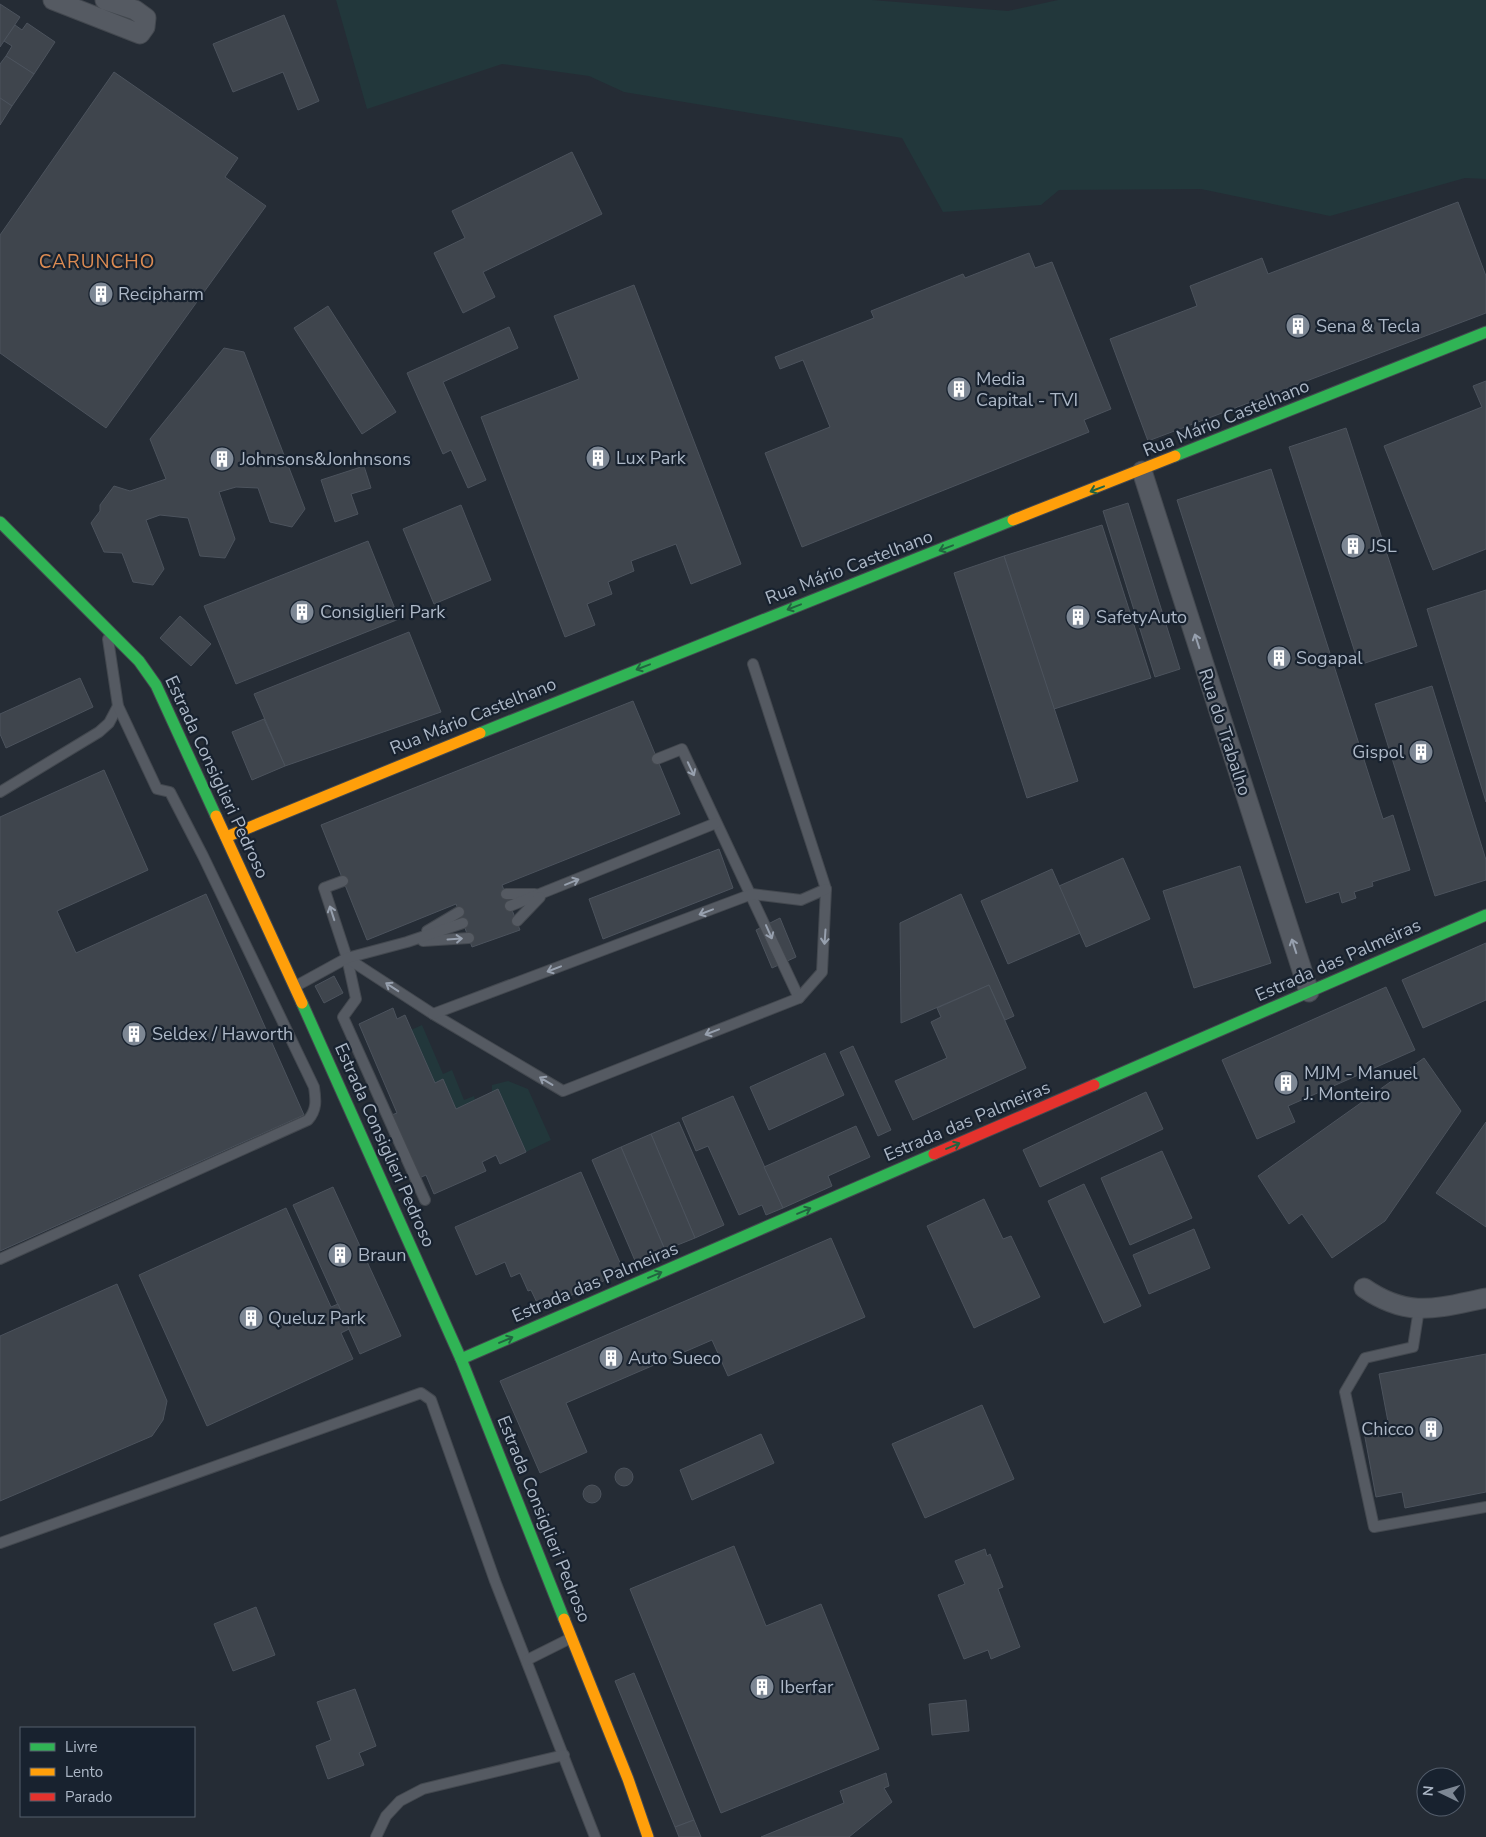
<svg xmlns="http://www.w3.org/2000/svg" width="1486" height="1837" viewBox="0 0 1486 1837" font-family="'Nunito Sans',sans-serif">
<style>
.green{fill:#22373b}
.building{fill:#3f454d;stroke:#4c535d}
.lines{fill:none;stroke-linecap:round;stroke-linejoin:round}
.lane-casing{stroke:#43484f;stroke-width:12}
.street-casing{stroke:#43484f;stroke-width:21}
.fast-casing{stroke:#43484f;stroke-width:13}
.slow-casing{stroke:#43484f;stroke-width:13}
.jam-casing{stroke:#43484f;stroke-width:13}
.lane{stroke:#555a62;stroke-width:10}
.street{stroke:#555a62;stroke-width:19}
.fast{stroke:#30b455;stroke-width:11}
.slow{stroke:#ff9f0a;stroke-width:11}
.jam{stroke:#e5322d;stroke-width:11}
.oneway{stroke:#236440}
.oneway2{stroke:#97a0ae}
.labels{text-anchor:middle;dominant-baseline:central;stroke-width:4.5;stroke-linejoin:round;paint-order:stroke}
.poi-label{font-size:18px;fill:#adb8c7;stroke:#18222f;text-anchor:start}
.street-label{font-size:18px;fill:#adb8c7;stroke:#18222f}
.neighbourhood-label{font-size:19px;letter-spacing:1px;fill:#dd8c53;stroke:#18222f}
</style>
<rect width="100%" height="100%" fill="#252c35"/>
<!-- green -->
<g class="green">
<polygon points="336,0 872,0 1008,11 1058,0 1486,0 1486,179 1465,178 1330,216 1201,189 1059,190 1041,205 943,212 902,138 624,92 589,76 502,64 367,109"/>
<polygon points="422,1025 443,1074 452,1070 464,1100 474,1096 475,1100 456,1109 443,1079 435,1083 411,1030"/>
<polygon points="508,1081 528,1089 551,1140 526,1152 498,1090 492,1092 492,1085"/>
</g>
<!-- building -->
<g class="building">
<polygon points="0,4 20,17 0,47"/>
<polygon points="284,15 319,101 298,110 283,72 233,92 213,44"/>
<polygon points="27,23 55,42 34,74 6,56 12,46 4,41 15,25 22,30"/>
<polygon points="6,56 34,74 12,106 0,98 0,64"/>
<polygon points="114,72 238,158 225,177 266,206 106,428 0,353 0,235"/>
<polygon points="0,98 12,106 0,125"/>
<polygon points="572,152 602,214 483,272 495,297 463,313 434,253 465,238 452,211"/>
<polygon points="1458,202 1486,276 1486,313 1148,441 1110,339 1197,306 1190,286 1262,258 1268,274"/>
<polygon points="1029,253 1035,268 1052,262 1111,409 1084,420 1089,432 802,547 765,453 830,427 803,360 780,369 775,357 874,318 871,311 963,274 965,278"/>
<polygon points="634,285 741,564 691,584 676,544 631,561 634,571 608,582 612,594 587,604 595,625 565,637 481,417 579,379 554,316"/>
<polygon points="328,306 396,412 362,434 294,328"/>
<polygon points="509,327 518,348 443,382 486,480 468,488 451,450 443,454 407,373"/>
<polygon points="224,348 244,352 305,509 292,527 270,522 258,488 236,487 219,492 235,539 225,558 200,556 188,518 160,515 146,520 164,569 153,585 133,582 122,553 104,552 91,523 100,511 100,505 114,486 130,491 166,479 150,439"/>
<polygon points="1486,381 1486,549 1433,570 1384,446 1482,407 1473,386"/>
<polygon points="1346,428 1417,646 1359,665 1289,447"/>
<polygon points="364,466 371,488 351,494 358,514 335,522 321,480"/>
<polygon points="1271,469 1383,819 1393,815 1410,870 1372,882 1373,886 1354,892 1356,898 1342,903 1339,892 1306,903 1177,500"/>
<polygon points="1128,503 1180,669 1155,677 1103,511"/>
<polygon points="461,505 491,580 434,604 403,529"/>
<polygon points="1102,525 1151,678 1054,709 1004,556"/>
<polygon points="368,541 399,619 236,684 204,606"/>
<polygon points="1004,556 1078,781 1027,798 954,573"/>
<polygon points="1486,590 1486,802 1427,609"/>
<polygon points="180,616 211,644 191,666 160,638"/>
<polygon points="409,632 441,712 285,766 254,694"/>
<polygon points="80,678 93,707 6,748 0,734 0,714"/>
<polygon points="1432,686 1486,860 1486,880 1435,896 1375,704"/>
<polygon points="633,701 680,814 502,885 520,930 472,947 456,904 367,940 321,825"/>
<polygon points="264,719 285,766 252,780 232,732"/>
<polygon points="104,770 148,870 57,911 76,953 206,894 304,1115 0,1251 0,817"/>
<polygon points="719,849 733,888 603,939 589,899"/>
<polygon points="1123,858 1150,919 1086,947 1059,886"/>
<polygon points="1240,866 1271,963 1194,988 1163,891"/>
<polygon points="1052,869 1080,933 1008,964 981,901"/>
<polygon points="961,894 1014,1016 1005,1020 989,985 901,1023 900,923"/>
<polygon points="780,918 796,957 772,968 756,930"/>
<polygon points="1486,943 1486,1000 1423,1028 1402,980"/>
<polygon points="334,976 343,993 324,1003 315,986"/>
<polygon points="989,985 1026,1068 913,1120 895,1081 947,1058 931,1022 941,1017 937,1008"/>
<polygon points="1386,987 1415,1050 1288,1106 1295,1122 1257,1139 1222,1060"/>
<polygon points="393,1008 397,1019 405,1015 435,1083 443,1079 456,1109 498,1089 526,1152 500,1164 496,1155 482,1162 486,1171 434,1194 426,1175 417,1179 389,1116 397,1113 359,1024"/>
<polygon points="853,1046 891,1130 878,1136 840,1052"/>
<polygon points="825,1053 844,1095 769,1130 750,1087"/>
<polygon points="1424,1058 1461,1111 1385,1221 1332,1258 1302,1214 1289,1224 1258,1176"/>
<polygon points="1146,1092 1163,1129 1040,1187 1023,1150"/>
<polygon points="733,1096 783,1208 766,1215 762,1205 739,1215 708,1146 696,1151 682,1118"/>
<polygon points="679,1122 724,1225 695,1238 651,1134"/>
<polygon points="1486,1122 1486,1227 1436,1193"/>
<polygon points="856,1126 870,1157 828,1176 832,1186 783,1208 764,1167"/>
<polygon points="651,1134 695,1238 665,1250 621,1147"/>
<polygon points="621,1147 665,1250 636,1263 592,1160"/>
<polygon points="1162,1151 1192,1218 1130,1245 1101,1178"/>
<polygon points="581,1172 624,1272 540,1309 531,1290 528,1291 520,1273 511,1277 505,1262 476,1275 455,1227"/>
<polygon points="1084,1184 1141,1306 1104,1323 1048,1201"/>
<polygon points="333,1187 401,1336 360,1354 293,1205"/>
<polygon points="984,1199 1003,1239 1011,1236 1040,1297 974,1328 927,1226"/>
<polygon points="286,1208 331,1307 338,1304 349,1329 341,1333 353,1359 207,1426 139,1275"/>
<polygon points="1194,1229 1210,1268 1149,1294 1133,1255"/>
<polygon points="831,1238 865,1317 728,1376 712,1340 566,1403 587,1452 540,1473 500,1381"/>
<polygon points="117,1284 167,1401 163,1420 152,1436 0,1501 0,1336"/>
<polygon points="1486,1354 1486,1492 1405,1508 1402,1492 1376,1497 1364,1432 1389,1427 1379,1374"/>
<polygon points="982,1405 1014,1479 925,1518 892,1444"/>
<polygon points="761,1434 774,1463 692,1500 680,1470"/>
<circle cx="624" cy="1477" r="9"/>
<circle cx="592" cy="1494" r="9"/>
<polygon points="734,1546 766,1626 821,1604 879,1749 721,1813 630,1589"/>
<polygon points="985,1549 987,1556 990,1554 1003,1587 998,1589 1020,1647 991,1659 988,1650 964,1659 938,1595 965,1584 955,1561"/>
<polygon points="256,1607 275,1655 233,1671 214,1624"/>
<polygon points="634,1673 694,1820 675,1827 615,1681"/>
<polygon points="355,1689 376,1746 359,1753 364,1765 328,1779 316,1746 331,1740 317,1702"/>
<polygon points="966,1700 969,1731 932,1735 929,1704"/>
<polygon points="886,1773 889,1786 884,1788 892,1802 849,1837 761,1837 844,1803 840,1791"/>
<polygon points="694,1820 701,1837 679,1837 675,1827"/>
</g>
<g class="lines">
<defs>
<g id="lane">
<polyline points="657,759 682,749 799,998"/>
<polyline points="0,792 99,732 109,723 118,706"/>
<polyline points="343,881 324,888 347,958 356,999 343,1017 425,1200"/>
<polyline points="506,894 535,894"/>
<polyline points="510,906 716,823"/>
<polyline points="517,921 540,897"/>
<polyline points="427,931 459,912"/>
<polyline points="423,941 469,938"/>
<polyline points="347,958 433,1014 563,1091 799,998 822,972 826,889 753,664"/>
<polyline points="296,986 347,958 407,942 463,923"/>
<polyline points="433,1014 752,894 801,900 826,889"/>
<path d="M0,1259L308,1120C317,1110 316,1100 314,1087L203,856L170,792L157,789L118,706L108,639"/>
<polyline points="1419,1309 1413,1347 1365,1358 1345,1392 1374,1527 1486,1507"/>
<polyline points="0,1543 421,1393 431,1400 495,1581 595,1837"/>
<polyline points="527,1660 571,1638"/>
<polyline points="376,1837 386,1816 400,1801 423,1789 564,1755"/>
</g>
<g id="street">
<polyline points="53,0 140,34 145,27 146,18 135,10 105,0"/>
<polyline points="1142,471 1309,992"/>
<path d="M1364,1288C1409,1319 1437,1308 1486,1298"/>
</g>
<g id="fast">
<polyline points="1175,456 1486,332"/>
<polyline points="0,522 139,661 156,685 216,816"/>
<polyline points="480,733 1013,520"/>
<polyline points="302,1003 461,1359 564,1619"/>
<polyline points="1094,1085 1486,915"/>
<polyline points="461,1359 934,1154"/>
</g>
<g id="slow">
<polyline points="1013,520 1175,456"/>
<polyline points="216,816 302,1003"/>
<polyline points="226,837 480,733"/>
<polyline points="564,1619 628,1779 648,1837"/>
</g>
<polyline id="jam" points="934,1154 1094,1085"/>
</defs>
<!-- lane casing -->
<use href="#lane" class="lane-casing"/>
<!-- street casing -->
<use href="#street" class="street-casing"/>
<!-- fast casing -->
<use href="#fast" class="fast-casing"/>
<!-- slow casing -->
<use href="#slow" class="slow-casing"/>
<!-- jam casing -->
<use href="#jam" class="jam-casing"/>
<!-- lane -->
<use href="#lane" class="lane"/>
<!-- street -->
<use href="#street" class="street"/>
<!-- fast -->
<use href="#fast" class="fast"/>
<!-- slow -->
<use href="#slow" class="slow"/>
<!-- jam -->
<use href="#jam" class="jam"/>
</g>
<!-- one-way arrows -->
<defs><path id="oneway-shaft" d="M-6 0H5M1.5-3L5.5 0L1.5 3" fill="none" stroke-width="1.6" stroke-linecap="round" stroke-linejoin="round" transform="scale(1.25)"/></defs>
<g class="oneway">
<use href="#oneway-shaft" transform="translate(1097 489) rotate(159)"/>
<use href="#oneway-shaft" transform="translate(946 548) rotate(159)"/>
<use href="#oneway-shaft" transform="translate(794 607) rotate(159)"/>
<use href="#oneway-shaft" transform="translate(643 667) rotate(159)"/>
<use href="#oneway-shaft" transform="translate(953 1146) rotate(-23)"/>
<use href="#oneway-shaft" transform="translate(804 1211) rotate(-23)"/>
<use href="#oneway-shaft" transform="translate(655 1275) rotate(-23)"/>
<use href="#oneway-shaft" transform="translate(506 1340) rotate(-23)"/>
</g>
<g class="oneway2">
<use href="#oneway-shaft" transform="translate(1197 641) rotate(-108)"/>
<use href="#oneway-shaft" transform="translate(691 769) rotate(65)"/>
<use href="#oneway-shaft" transform="translate(572 882) rotate(-22)"/>
<use href="#oneway-shaft" transform="translate(706 912) rotate(159)"/>
<use href="#oneway-shaft" transform="translate(332 913) rotate(-108)"/>
<use href="#oneway-shaft" transform="translate(769 932) rotate(66)"/>
<use href="#oneway-shaft" transform="translate(825 937) rotate(94)"/>
<use href="#oneway-shaft" transform="translate(455 939) rotate(-4)"/>
<use href="#oneway-shaft" transform="translate(1294 946) rotate(-108)"/>
<use href="#oneway-shaft" transform="translate(554 969) rotate(159)"/>
<use href="#oneway-shaft" transform="translate(392 987) rotate(-147)"/>
<use href="#oneway-shaft" transform="translate(712 1032) rotate(159)"/>
<use href="#oneway-shaft" transform="translate(546 1081) rotate(-149)"/>
</g>
<!-- icons -->
<defs>
<symbol id="building-disc" viewBox="-11 -11 22 22"><circle r="9.5" fill="#7d8794" stroke="#18222f"/><path d="M-4-6H4V6H1V3H-1V6H-4ZM-2.5-4.3h1.7v1.8h-1.7ZM.8-4.3h1.7v1.8H.8ZM-2.5-1h1.7V.8h-1.7ZM.8-1h1.7V.8H.8Z" fill="#fff"/></symbol>
</defs>
<g fill-rule="evenodd">
<use href="#building-disc" x="87" y="280" width="28" height="28"/>
<use href="#building-disc" x="1284" y="312" width="28" height="28"/>
<use href="#building-disc" x="945" y="375" width="28" height="28"/>
<use href="#building-disc" x="584" y="444" width="28" height="28"/>
<use href="#building-disc" x="208" y="445" width="28" height="28"/>
<use href="#building-disc" x="1339" y="532" width="28" height="28"/>
<use href="#building-disc" x="288" y="598" width="28" height="28"/>
<use href="#building-disc" x="1064" y="603" width="28" height="28"/>
<use href="#building-disc" x="1265" y="644" width="28" height="28"/>
<use href="#building-disc" x="1407" y="738" width="28" height="28"/>
<use href="#building-disc" x="120" y="1020" width="28" height="28"/>
<use href="#building-disc" x="1272" y="1069" width="28" height="28"/>
<use href="#building-disc" x="326" y="1241" width="28" height="28"/>
<use href="#building-disc" x="237" y="1304" width="28" height="28"/>
<use href="#building-disc" x="597" y="1344" width="28" height="28"/>
<use href="#building-disc" x="1417" y="1415" width="28" height="28"/>
<use href="#building-disc" x="748" y="1673" width="28" height="28"/>
</g>
<g class="labels">
<!-- poi labels -->
<g class="poi-label">
<text x="118" y="294">Recipharm</text>
<text x="1316" y="326">Sena &amp; Tecla</text>
<text x="976" y="379">Media<tspan x="976" dy="21">Capital - TVI</tspan></text>
<text x="616" y="458">Lux Park</text>
<text x="240" y="459">Johnsons&amp;Jonhnsons</text>
<text x="1370" y="546">JSL</text>
<text x="320" y="612">Consiglieri Park</text>
<text x="1096" y="617">SafetyAuto</text>
<text x="1296" y="658">Sogapal</text>
<text x="1404" y="752" text-anchor="end">Gispol</text>
<text x="152" y="1034">Seldex / Haworth</text>
<text x="1304" y="1073">MJM - Manuel<tspan x="1304" dy="21">J. Monteiro</tspan></text>
<text x="358" y="1255">Braun</text>
<text x="268" y="1318">Queluz Park</text>
<text x="628" y="1358">Auto Sueco</text>
<text x="1414" y="1429" text-anchor="end">Chicco</text>
<text x="780" y="1687">Iberfar</text>
</g>
<!-- street labels -->
<g class="street-label">
<text transform="translate(1226 418) rotate(-22)">Rua Mário Castelhano</text>
<text transform="translate(849 567) rotate(-21)">Rua Mário Castelhano</text>
<text transform="translate(473 716) rotate(-22)">Rua Mário Castelhano</text>
<text transform="translate(1225 732) rotate(72)">Rua do Trabalho</text>
<text transform="translate(217 777) rotate(65)">Estrada Consiglieri Pedroso</text>
<text transform="translate(1338 960) rotate(-24)">Estrada das Palmeiras</text>
<text transform="translate(967 1121) rotate(-23)">Estrada das Palmeiras</text>
<text transform="translate(385 1145) rotate(66)">Estrada Consiglieri Pedroso</text>
<text transform="translate(595 1282) rotate(-23)">Estrada das Palmeiras</text>
<text transform="translate(544 1519) rotate(68)">Estrada Consiglieri Pedroso</text>
</g>
<!-- neighbourhood labels -->
<g class="neighbourhood-label">
<text x="97" y="262">CARUNCHO</text>
</g>
</g>
<!-- legend -->
<rect x="20" y="1727" width="175" height="90" fill="#18222f" stroke="#545e6c"/>
<rect x="30" y="1743" width="25" height="8" fill="#30b455" stroke="#545e6c"/>
<text x="65" y="1752" font-size="15" fill="#adb8c7">Livre</text>
<rect x="30" y="1768" width="25" height="8" fill="#ff9f0a" stroke="#545e6c"/>
<text x="65" y="1777" font-size="15" fill="#adb8c7">Lento</text>
<rect x="30" y="1793" width="25" height="8" fill="#e5322d" stroke="#545e6c"/>
<text x="65" y="1802" font-size="15" fill="#adb8c7">Parado</text>
<!-- north arrow -->
<g transform="translate(1441 1792) rotate(275)"><circle r="24" fill="#18222f" stroke="#545e6c"/>
<path d="M0-4L9 19L0 12L-9 19Z" fill="#7d8794"/>
<text y="-8" font-size="14" font-weight="bold" text-anchor="middle" fill="#adb8c7">N</text>
</g>
</svg>
